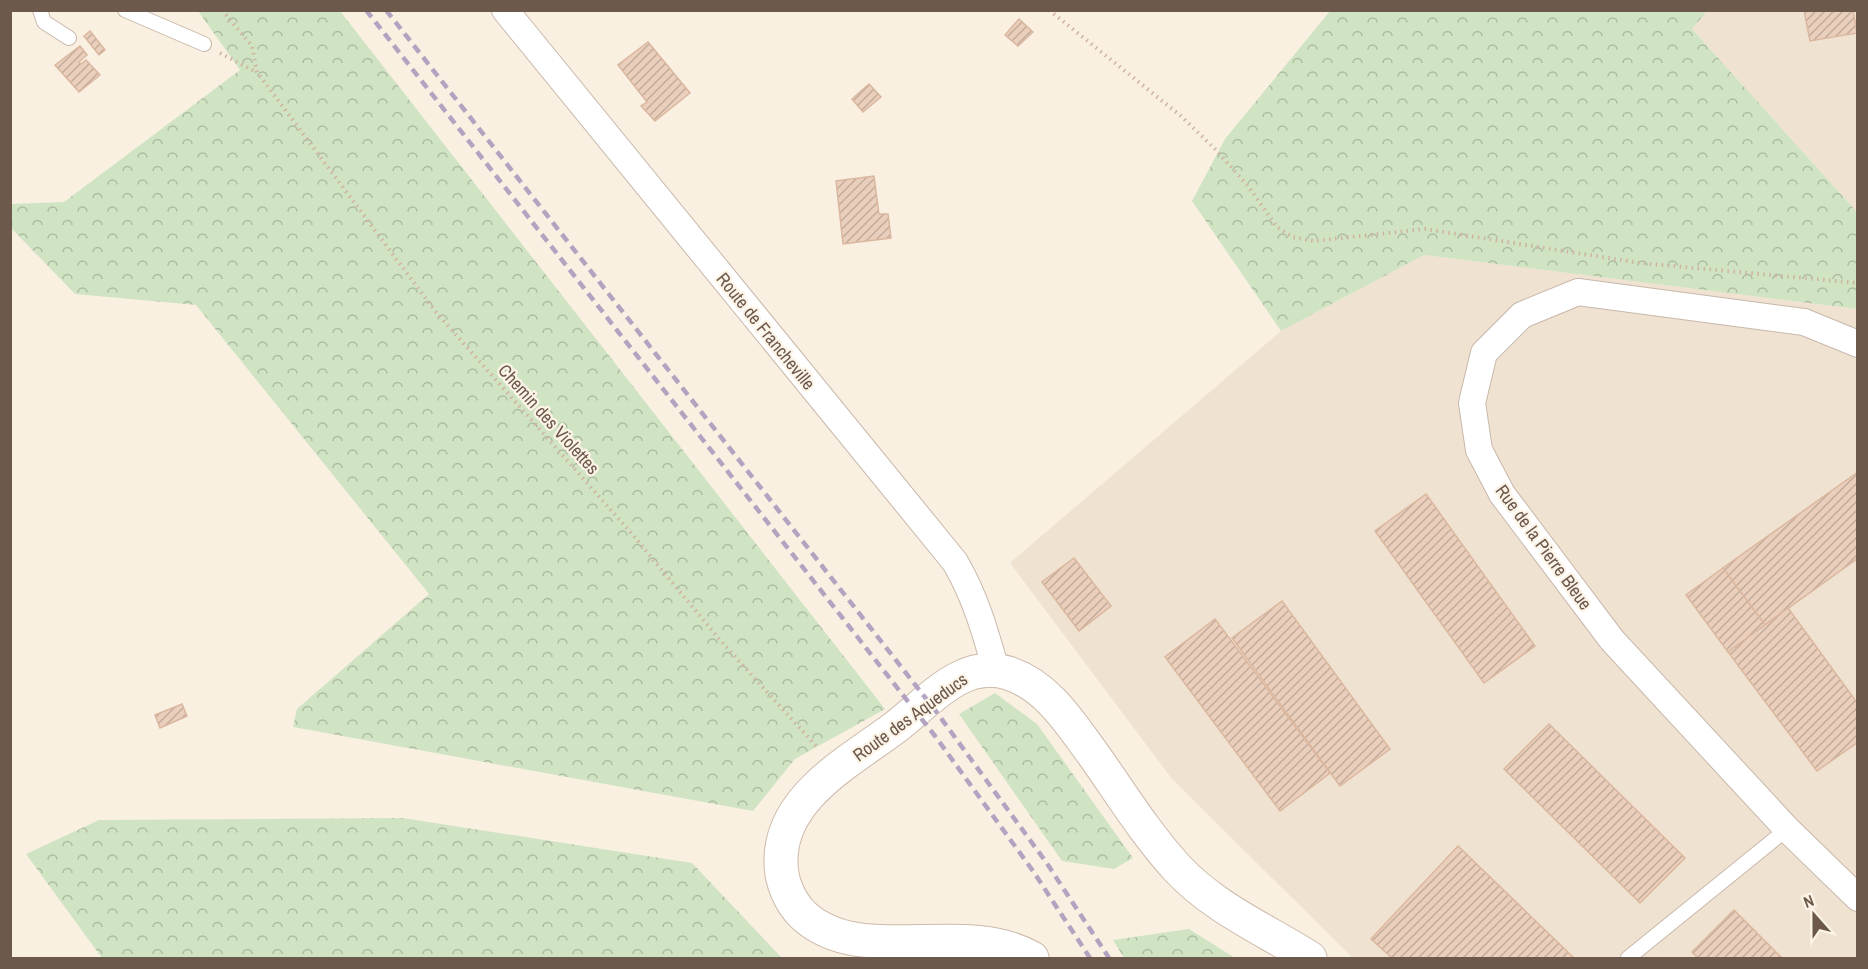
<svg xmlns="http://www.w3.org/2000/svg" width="1868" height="969" viewBox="0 0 1868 969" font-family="'Archivo Narrow',sans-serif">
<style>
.residential{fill:#efe2d1}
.forest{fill:url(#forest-crowns)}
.building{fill:url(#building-hatch);stroke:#dbb79f;stroke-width:1.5}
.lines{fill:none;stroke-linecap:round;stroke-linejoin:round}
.service-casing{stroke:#c8b8ab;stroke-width:16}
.minor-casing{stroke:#c8b8ab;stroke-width:28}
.secondary-casing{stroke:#cdbaab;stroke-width:35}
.path{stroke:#cfb3a1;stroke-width:4;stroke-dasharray:1.5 4.5;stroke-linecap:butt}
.service{stroke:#fff;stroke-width:14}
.minor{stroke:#fff;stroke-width:26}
.secondary{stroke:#fff;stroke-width:33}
.rail{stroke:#b3a3c0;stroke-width:4.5;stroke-dasharray:9 6;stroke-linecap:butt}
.labels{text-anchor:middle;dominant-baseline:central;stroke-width:4.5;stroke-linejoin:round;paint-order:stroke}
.street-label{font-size:18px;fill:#6d584c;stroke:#fcf4e7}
</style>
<defs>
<pattern id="forest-crowns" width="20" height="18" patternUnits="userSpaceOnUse" patternTransform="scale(1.5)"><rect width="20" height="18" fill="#d0e4c3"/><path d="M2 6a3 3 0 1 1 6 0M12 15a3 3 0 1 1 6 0" fill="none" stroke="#adbca1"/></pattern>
<pattern id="building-hatch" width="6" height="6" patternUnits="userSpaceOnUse" patternTransform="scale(1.5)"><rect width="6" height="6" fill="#ebcfbd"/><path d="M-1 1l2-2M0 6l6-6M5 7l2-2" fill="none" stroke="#c3ab9c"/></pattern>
</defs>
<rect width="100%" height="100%" fill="#f9f0e2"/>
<!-- residential -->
<g class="residential">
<polygon points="1707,11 1857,11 1857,212 1692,29"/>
<polygon points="1424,255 1857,309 1857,958 1353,958 1172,779 1010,563 1281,331"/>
</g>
<!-- forest -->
<g class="forest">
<polygon points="198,11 340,11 885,709 795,759 753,811 293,727 297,709 429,594 196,305 75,294 11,228 11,204 64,202 240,70"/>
<polygon points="1330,11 1707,11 1692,29 1857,212 1857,309 1424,255 1281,331 1192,201 1225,139"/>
<polygon points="995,693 1037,724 1133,858 1114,869 1062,861 959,714"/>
<polygon points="403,818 692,863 782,958 102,958 26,854 99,820"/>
<polygon points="1189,929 1235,958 1124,958 1113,940"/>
</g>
<!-- building -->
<g class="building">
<polygon points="1804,10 1853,10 1857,33 1810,41"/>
<polygon points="1019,19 1033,32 1018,46 1005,35"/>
<polygon points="90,31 105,50 99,55 84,36"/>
<polygon points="648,42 690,93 655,121 641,106 647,102 618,65"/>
<polygon points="80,46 87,55 79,62 81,64 86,60 100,75 79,92 55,65"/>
<polygon points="869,84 881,97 863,112 852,99"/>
<polygon points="874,176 879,214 888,214 891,238 843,244 836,181"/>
<polygon points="1858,472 1858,558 1765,625 1723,568"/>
<polygon points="1426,494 1535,646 1484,683 1375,531"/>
<polygon points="1074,558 1111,606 1079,631 1042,582"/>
<polygon points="1723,568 1765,625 1728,652 1686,595"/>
<polygon points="1282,601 1390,749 1340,786 1232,638"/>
<polygon points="1788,608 1858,704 1858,742 1817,771 1728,652"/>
<polygon points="1215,619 1330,773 1280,811 1165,657"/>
<polygon points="182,704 187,716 160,728 155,715"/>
<polygon points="1549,724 1685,858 1640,903 1504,769"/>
<polygon points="1458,846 1574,958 1392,958 1371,939"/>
<polygon points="1734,910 1782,958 1698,958 1692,952"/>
</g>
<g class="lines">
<defs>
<g id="service">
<polyline points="40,10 44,22 69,38"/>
<polyline points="125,10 204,44"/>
<polyline points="1628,958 1787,829"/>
</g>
<g id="minor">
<path d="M505,10L955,562C975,596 985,631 996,670"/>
<polyline points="1858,344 1804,322 1578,292 1522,315 1484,353 1472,403 1479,450 1502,494 1612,640 1787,829 1858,898"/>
</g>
<path id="secondary" d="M1032,958C962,918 861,969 803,915C790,902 781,882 781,863C779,799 847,763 893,729C926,705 961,658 1008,673C1048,686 1070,723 1093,754C1120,792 1145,833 1177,868C1214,908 1264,929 1310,958"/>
</defs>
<!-- service casing -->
<use href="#service" class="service-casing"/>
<!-- minor casing -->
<use href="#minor" class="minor-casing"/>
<!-- secondary casing -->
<use href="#secondary" class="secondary-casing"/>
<!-- path -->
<g class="path">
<polyline points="222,10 252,46 257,72 435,311 632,534 720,640 817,747"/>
<polyline points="1049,10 1181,116 1215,149 1248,186 1277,227 1292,237 1314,241 1425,229 1640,263 1858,283"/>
<polyline points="220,53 256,72"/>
</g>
<!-- service -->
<use href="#service" class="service"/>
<!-- minor -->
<use href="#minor" class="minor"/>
<!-- secondary -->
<use href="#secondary" class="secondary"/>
<!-- rail -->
<g class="rail">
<polyline points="366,10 935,736 1033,871 1090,958"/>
<polyline points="386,10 935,710 1046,862 1109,958"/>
</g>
</g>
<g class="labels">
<!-- street labels -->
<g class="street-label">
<text transform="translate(766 331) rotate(51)">Route de Francheville</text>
<text transform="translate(549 419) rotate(48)">Chemin des Violettes</text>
<text transform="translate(1544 547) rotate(54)">Rue de la Pierre Bleue</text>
<text transform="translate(910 717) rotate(-36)">Route des Aqueducs</text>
</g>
</g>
<!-- border -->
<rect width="1868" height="969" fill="none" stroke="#6d584c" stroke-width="24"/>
<!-- north arrow -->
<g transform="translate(1814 915) rotate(339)" stroke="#fcf4e7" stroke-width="4.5" paint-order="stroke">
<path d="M0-4.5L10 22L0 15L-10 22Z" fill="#6d584c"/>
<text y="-9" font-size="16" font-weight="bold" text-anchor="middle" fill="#6d584c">N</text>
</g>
</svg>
